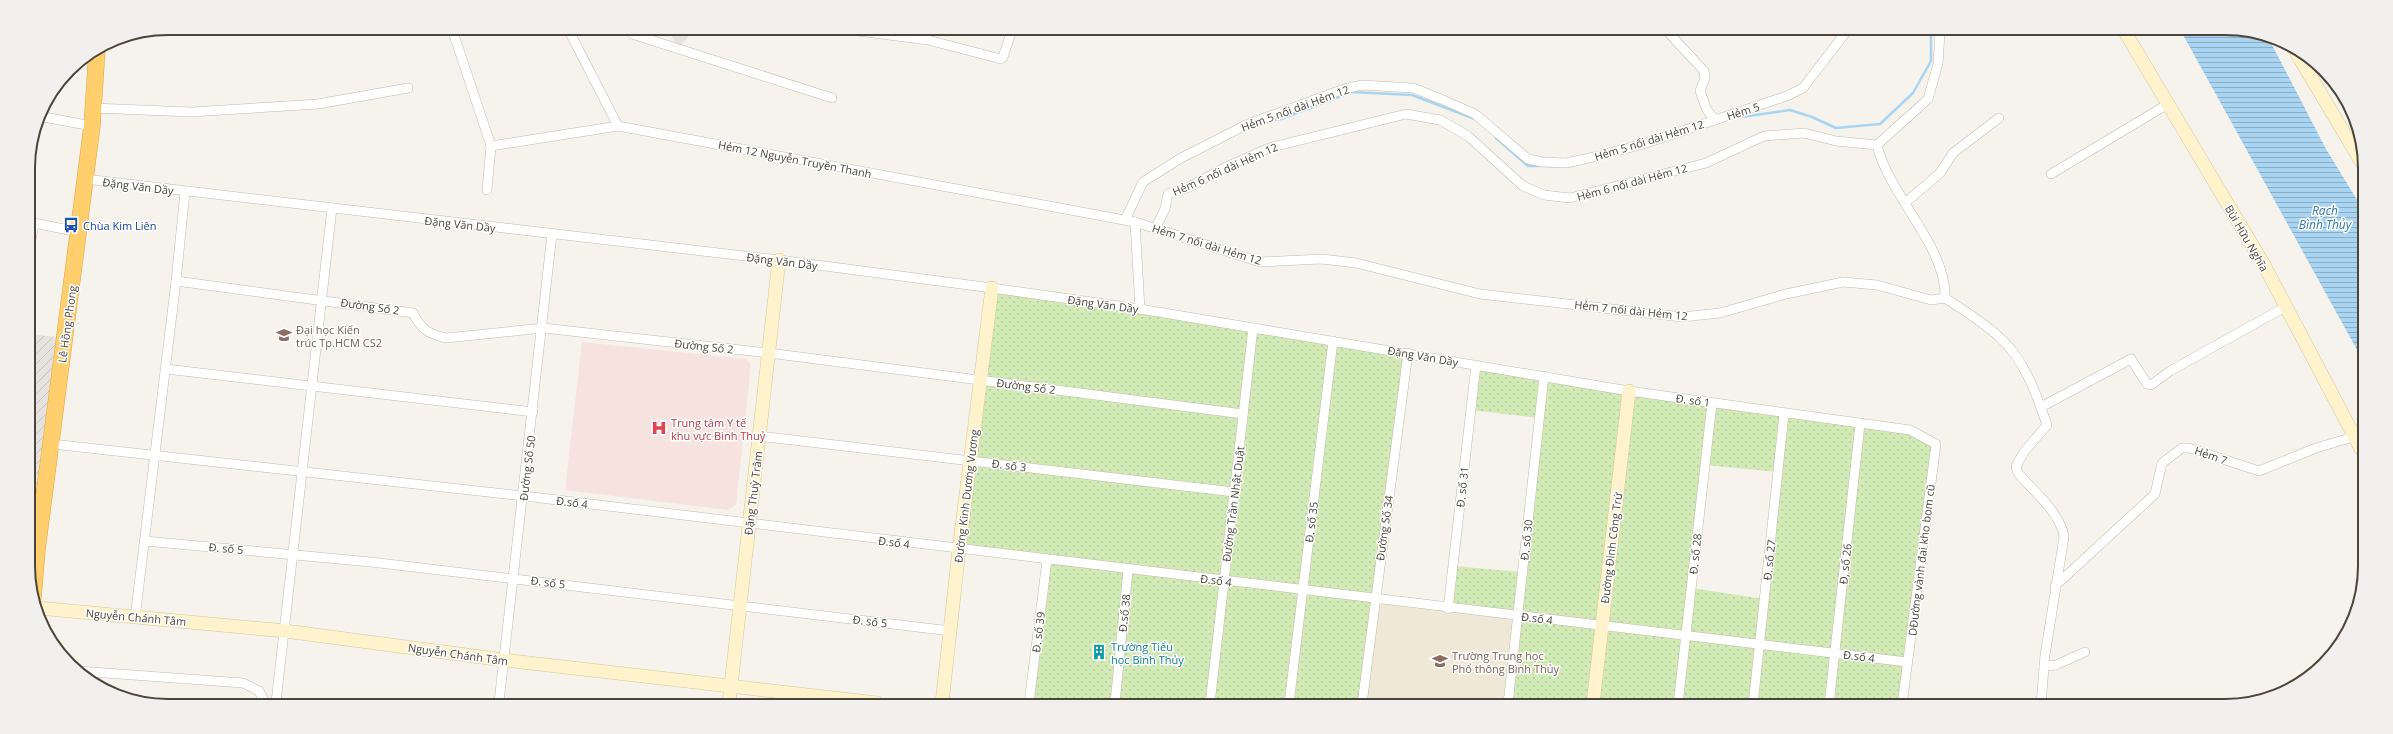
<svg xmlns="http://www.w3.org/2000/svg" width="2393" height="734" viewBox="0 0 2393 734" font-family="'Open Sans',sans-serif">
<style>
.industrial{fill:url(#industrial-furrows)}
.education{fill:#efe8d6}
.medical{fill:#f6e3e0}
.grass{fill:url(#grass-dots);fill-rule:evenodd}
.parking{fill:#e5e3e0}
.water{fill:url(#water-rules)}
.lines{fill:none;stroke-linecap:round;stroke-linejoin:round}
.stream{stroke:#a9d4f2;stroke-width:2.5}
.street-casing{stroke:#c2bbae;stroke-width:10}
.secondary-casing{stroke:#d6c79b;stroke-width:14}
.highway-casing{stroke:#e0a43c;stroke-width:17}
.street{stroke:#fff;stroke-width:9}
.secondary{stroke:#fff3cd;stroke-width:13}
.highway{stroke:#ffcf6e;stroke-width:16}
.labels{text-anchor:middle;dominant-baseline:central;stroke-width:3;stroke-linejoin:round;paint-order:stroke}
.street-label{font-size:11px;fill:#4b4439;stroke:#fff}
.transit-label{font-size:11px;fill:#164399;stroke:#fff;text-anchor:start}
.education-label{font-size:11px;fill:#785e54;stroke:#fff;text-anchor:start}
.health-label{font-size:11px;fill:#be3a42;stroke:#fff;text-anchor:start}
.culture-label{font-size:11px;fill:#0d838f;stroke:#fff;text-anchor:start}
.water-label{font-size:12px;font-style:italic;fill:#2e7ab2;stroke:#fff}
.rim{fill:none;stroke:#4b4439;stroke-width:2}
</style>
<defs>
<pattern id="industrial-furrows" width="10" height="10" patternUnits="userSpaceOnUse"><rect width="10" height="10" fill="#e6e2dd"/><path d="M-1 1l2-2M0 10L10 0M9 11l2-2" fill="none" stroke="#c7c3be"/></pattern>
<pattern id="grass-dots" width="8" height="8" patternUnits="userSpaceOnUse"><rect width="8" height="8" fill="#d2eab5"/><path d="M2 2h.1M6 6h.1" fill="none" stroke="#b6ca9c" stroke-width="1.8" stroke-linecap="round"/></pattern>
<pattern id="water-rules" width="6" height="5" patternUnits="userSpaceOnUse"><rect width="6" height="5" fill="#a9d4f2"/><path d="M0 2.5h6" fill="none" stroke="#8caec5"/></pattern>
</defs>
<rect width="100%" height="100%" fill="#f6f3ec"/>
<!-- industrial -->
<polygon class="industrial" points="29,334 56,337 30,545"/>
<!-- education -->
<polygon class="education" points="1376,601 1515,618 1505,704 1365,704"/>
<!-- medical -->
<polygon class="medical" points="582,342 747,359 751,365 736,505 728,510 565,490"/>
<!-- grass -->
<g class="grass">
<polygon points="992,288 1408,353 1362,704 1032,703 1050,561 959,550"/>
<path d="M1476,365L1910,430L1936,444L1903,705L1508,704L1518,616L1448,609L1453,566L1522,572L1539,418L1471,410ZM1705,465L1778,472L1764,599L1691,588Z"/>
</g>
<!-- parking -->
<polygon class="parking" points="677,29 684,29 690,34 679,48 673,43 675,40 672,37"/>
<!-- water -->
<polygon class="water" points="2182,33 2261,33 2269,39 2326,149 2362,208 2361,357"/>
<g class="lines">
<!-- stream -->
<g class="stream">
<polyline points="1734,118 1790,110 1812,117 1836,128 1880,124 1913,93 1931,61 1931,32"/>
<polyline points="1267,121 1281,119 1352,92 1412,95 1475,119"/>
<polyline points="1496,138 1528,166 1572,166"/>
</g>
<defs>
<g id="street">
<polyline points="452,29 491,146 618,126 1135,222 1140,309"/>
<polyline points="568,29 618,126"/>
<polyline points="636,29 632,34 832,98"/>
<polyline points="850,30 928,40 1001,59 1003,57 1012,30"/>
<polyline points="1667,31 1704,71 1705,78 1700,91 1707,110 1715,120 1787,96 1803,88 1846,32"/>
<polyline points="93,108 191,112 318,104 408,88"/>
<polyline points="38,116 92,126"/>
<polyline points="2051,174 2168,104"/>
<polyline points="85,179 779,260 992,288 1140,309 1629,391 1910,430 1936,444 1902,705"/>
<polyline points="487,190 491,146"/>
<polyline points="1905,203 1940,173 1953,153 1999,118"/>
<polyline points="1125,220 1143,182 1181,158 1248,124 1344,89 1362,85 1413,88 1441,99 1475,114 1528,159 1542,162 1566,163 1585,159 1640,145 1715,120"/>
<path d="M1135,222L1260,262L1322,259L1356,263L1480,294L1682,317L1720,313L1786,294L1843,282L1877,285L1931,300L1945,298C1947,247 1889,196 1877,145L1928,99L1938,64L1940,32"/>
<polyline points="1155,229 1165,209 1168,194 1189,187 1226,167 1269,148 1406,114 1440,120 1468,136 1523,186 1544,195 1570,198 1706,163 1764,136 1804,133 1836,141 1877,145"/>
<polyline points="29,240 31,240 34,223 79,232"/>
<path d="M176,281L413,313C421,329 428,334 446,338L543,328L769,353L1243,414"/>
<path d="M1945,298C1963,310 1982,321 1998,336C2024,358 2036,393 2047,425L2024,452L2016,466L2018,473C2033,491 2061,513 2064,537L2045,655L2041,705"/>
<polyline points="166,369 533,412"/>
<polyline points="2041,407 2131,359 2147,384 2151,385 2170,371 2285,307"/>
<polyline points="759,436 1234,492"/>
<polyline points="52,444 524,496 1907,662"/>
<polyline points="145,541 371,562 951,631"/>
<polyline points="2055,586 2155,494 2162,463 2182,448 2189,448 2259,471 2316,448 2353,437"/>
<polyline points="1448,609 1476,365"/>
<polyline points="135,618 176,281 185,192"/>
<polyline points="2044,666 2056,665 2085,652"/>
<polyline points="78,671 243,683 259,691 265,702"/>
<polyline points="276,702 332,208"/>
<polyline points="499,702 552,234"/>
<polyline points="1029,703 1047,560"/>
<polyline points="1115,703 1128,570"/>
<polyline points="1210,704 1253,328"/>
<polyline points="1289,704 1333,341"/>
<polyline points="1362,704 1408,353"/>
<polyline points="1508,704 1544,376"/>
<polyline points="1678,705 1712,403"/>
<polyline points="1753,705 1784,414"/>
<polyline points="1829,705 1860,424"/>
</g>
<g id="secondary">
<polyline points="2125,32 2264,265 2361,449"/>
<polyline points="2297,54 2362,163"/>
<polyline points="38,608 285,631 504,660 877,703"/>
<polyline points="729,703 779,260"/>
<polyline points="942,703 959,550 992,288"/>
<polyline points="1593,704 1629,391"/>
</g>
<polyline id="highway" points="33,598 37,550 92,126 97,50"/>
</defs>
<!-- street casing -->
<use href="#street" class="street-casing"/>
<!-- secondary casing -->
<use href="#secondary" class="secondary-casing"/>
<!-- highway casing -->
<use href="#highway" class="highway-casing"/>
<!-- street -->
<use href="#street" class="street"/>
<!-- secondary -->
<use href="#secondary" class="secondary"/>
<!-- highway -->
<use href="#highway" class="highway"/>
</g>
<!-- icons -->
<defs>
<symbol id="bus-bare" viewBox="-9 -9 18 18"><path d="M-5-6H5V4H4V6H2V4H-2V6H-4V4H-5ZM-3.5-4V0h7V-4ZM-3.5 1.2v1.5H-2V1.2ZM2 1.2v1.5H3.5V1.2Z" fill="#1a4fb4" stroke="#fff" stroke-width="2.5" paint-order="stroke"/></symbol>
<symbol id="school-bare" viewBox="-9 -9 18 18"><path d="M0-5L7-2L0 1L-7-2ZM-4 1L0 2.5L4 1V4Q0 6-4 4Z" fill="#8d6e63" stroke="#fff" stroke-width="2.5" paint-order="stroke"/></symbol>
<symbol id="hospital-bare" viewBox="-9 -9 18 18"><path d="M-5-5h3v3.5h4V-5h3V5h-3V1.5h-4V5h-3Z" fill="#e0444e" stroke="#fff" stroke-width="2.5" paint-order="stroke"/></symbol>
<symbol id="building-bare" viewBox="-9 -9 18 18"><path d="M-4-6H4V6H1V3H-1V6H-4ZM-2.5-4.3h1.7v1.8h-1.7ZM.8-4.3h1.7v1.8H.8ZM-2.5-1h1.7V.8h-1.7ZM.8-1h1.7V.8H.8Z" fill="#0f9aa8" stroke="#fff" stroke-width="2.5" paint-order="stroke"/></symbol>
</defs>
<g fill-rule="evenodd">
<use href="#bus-bare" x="60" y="214" width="22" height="22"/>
<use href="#school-bare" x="273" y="324" width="22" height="22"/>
<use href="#hospital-bare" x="648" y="417" width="22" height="22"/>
<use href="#building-bare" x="1088" y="641" width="22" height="22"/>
<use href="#school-bare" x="1429" y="650" width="22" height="22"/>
</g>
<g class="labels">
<!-- street labels -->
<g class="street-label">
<text transform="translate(1295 108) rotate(-20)">Hẻm 5 nối dài Hẻm 12</text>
<text transform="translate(1743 111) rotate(-18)">Hẻm 5</text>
<text transform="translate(1649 140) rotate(-17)">Hẻm 5 nối dài Hẻm 12</text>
<text transform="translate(795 159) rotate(11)">Hẻm 12 Nguyễn Truyền Thanh</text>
<text transform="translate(1225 169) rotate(-24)">Hẻm 6 nối dài Hẻm 12</text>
<text transform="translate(1632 182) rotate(-15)">Hẻm 6 nối dài Hẻm 12</text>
<text transform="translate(138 186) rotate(7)">Đặng Văn Dầy</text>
<text transform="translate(460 224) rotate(6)">Đặng Văn Dầy</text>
<text transform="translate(2247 238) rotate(60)">Bùi Hữu Nghĩa</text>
<text transform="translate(1207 244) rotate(17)">Hẻm 7 nối dài Hẻm 12</text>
<text transform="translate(782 261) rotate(7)">Đặng Văn Dầy</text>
<text transform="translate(1103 304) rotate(8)">Đặng Văn Dầy</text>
<text transform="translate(370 306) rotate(8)">Đường Số 2</text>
<text transform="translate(1631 310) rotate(6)">Hẻm 7 nối dài Hẻm 12</text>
<text transform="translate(67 324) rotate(-82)">Lê Hồng Phong</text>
<text transform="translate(704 346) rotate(6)">Đường Số 2</text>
<text transform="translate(1423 356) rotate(10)">Đặng Văn Dầy</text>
<text transform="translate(1026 386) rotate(7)">Đường Số 2</text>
<text transform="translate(1693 400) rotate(8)">Đ. số 1</text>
<text transform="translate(2211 455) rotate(19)">Hẻm 7</text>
<text transform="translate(1009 465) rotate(7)">Đ. số 3</text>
<text transform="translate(527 468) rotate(-83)">Đường Số 50</text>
<text transform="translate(1462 487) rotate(-84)">Đ. số 31</text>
<text transform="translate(753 493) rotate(-83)">Đặng Thuỳ Trâm</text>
<text transform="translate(966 496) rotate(-83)">Đường Kinh Dương Vương</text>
<text transform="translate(572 502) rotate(7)">Đ.số 4</text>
<text transform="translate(1233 504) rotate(-83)">Đường Trần Nhật Duật</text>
<text transform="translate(1311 522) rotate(-83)">Đ. số 35</text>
<text transform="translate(1384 528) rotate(-82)">Đường Số 34</text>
<text transform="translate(1526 540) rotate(-84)">Đ. số 30</text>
<text transform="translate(894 542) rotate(7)">Đ.số 4</text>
<text transform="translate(226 548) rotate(5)">Đ. số 5</text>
<text transform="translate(1611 548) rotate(-83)">Đường Đinh Công Trứ</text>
<text transform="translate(1695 554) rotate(-84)">Đ. số 28</text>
<text transform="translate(1769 560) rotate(-84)">Đ. số 27</text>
<text transform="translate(1921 560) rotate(-83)">DĐường vành đai kho bom cũ</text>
<text transform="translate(1845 564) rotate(-84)">Đ, số 26</text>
<text transform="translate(1216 580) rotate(7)">Đ.số 4</text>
<text transform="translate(548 582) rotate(7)">Đ. số 5</text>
<text transform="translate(1124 613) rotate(-84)">Đ.số 38</text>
<text transform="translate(136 617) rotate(5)">Nguyễn Chánh Tâm</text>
<text transform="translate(1537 618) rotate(7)">Đ.số 4</text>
<text transform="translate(870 621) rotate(7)">Đ. số 5</text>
<text transform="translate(1038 632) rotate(-83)">Đ. số 39</text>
<text transform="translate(458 654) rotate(8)">Nguyễn Chánh Tâm</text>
<text transform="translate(1859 656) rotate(7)">Đ.số 4</text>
</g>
<!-- transit labels -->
<g class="transit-label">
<text x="83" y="225">Chùa Kim Liên</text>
</g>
<!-- education labels -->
<g class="education-label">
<text x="296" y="329">Đại học Kiến<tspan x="296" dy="13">trúc Tp.HCM CS2</tspan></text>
<text x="1452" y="655">Trường Trung học<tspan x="1452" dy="13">Phổ thông Bình Thủy</tspan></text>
</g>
<!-- health labels -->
<g class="health-label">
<text x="671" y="422">Trung tâm Y tế<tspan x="671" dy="13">khu vực Bình Thuỷ</tspan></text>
</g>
<!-- culture labels -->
<g class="culture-label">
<text x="1111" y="646">Trường Tiểu<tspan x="1111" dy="13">học Bình Thủy</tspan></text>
</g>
<!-- water labels -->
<g class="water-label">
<text x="2325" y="210">Rạch<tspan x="2325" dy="14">Bình Thủy</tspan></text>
</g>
</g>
<!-- crop -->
<path d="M0 0H2393V734H0ZM168 35H2225A133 133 0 0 1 2358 168V566A133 133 0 0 1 2225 699H168A133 133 0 0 1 35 566V168A133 133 0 0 1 168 35Z" fill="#f1f0ef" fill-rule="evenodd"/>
<path class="rim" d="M168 35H2225A133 133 0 0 1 2358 168V566A133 133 0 0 1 2225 699H168A133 133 0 0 1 35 566V168A133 133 0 0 1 168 35Z"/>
</svg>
